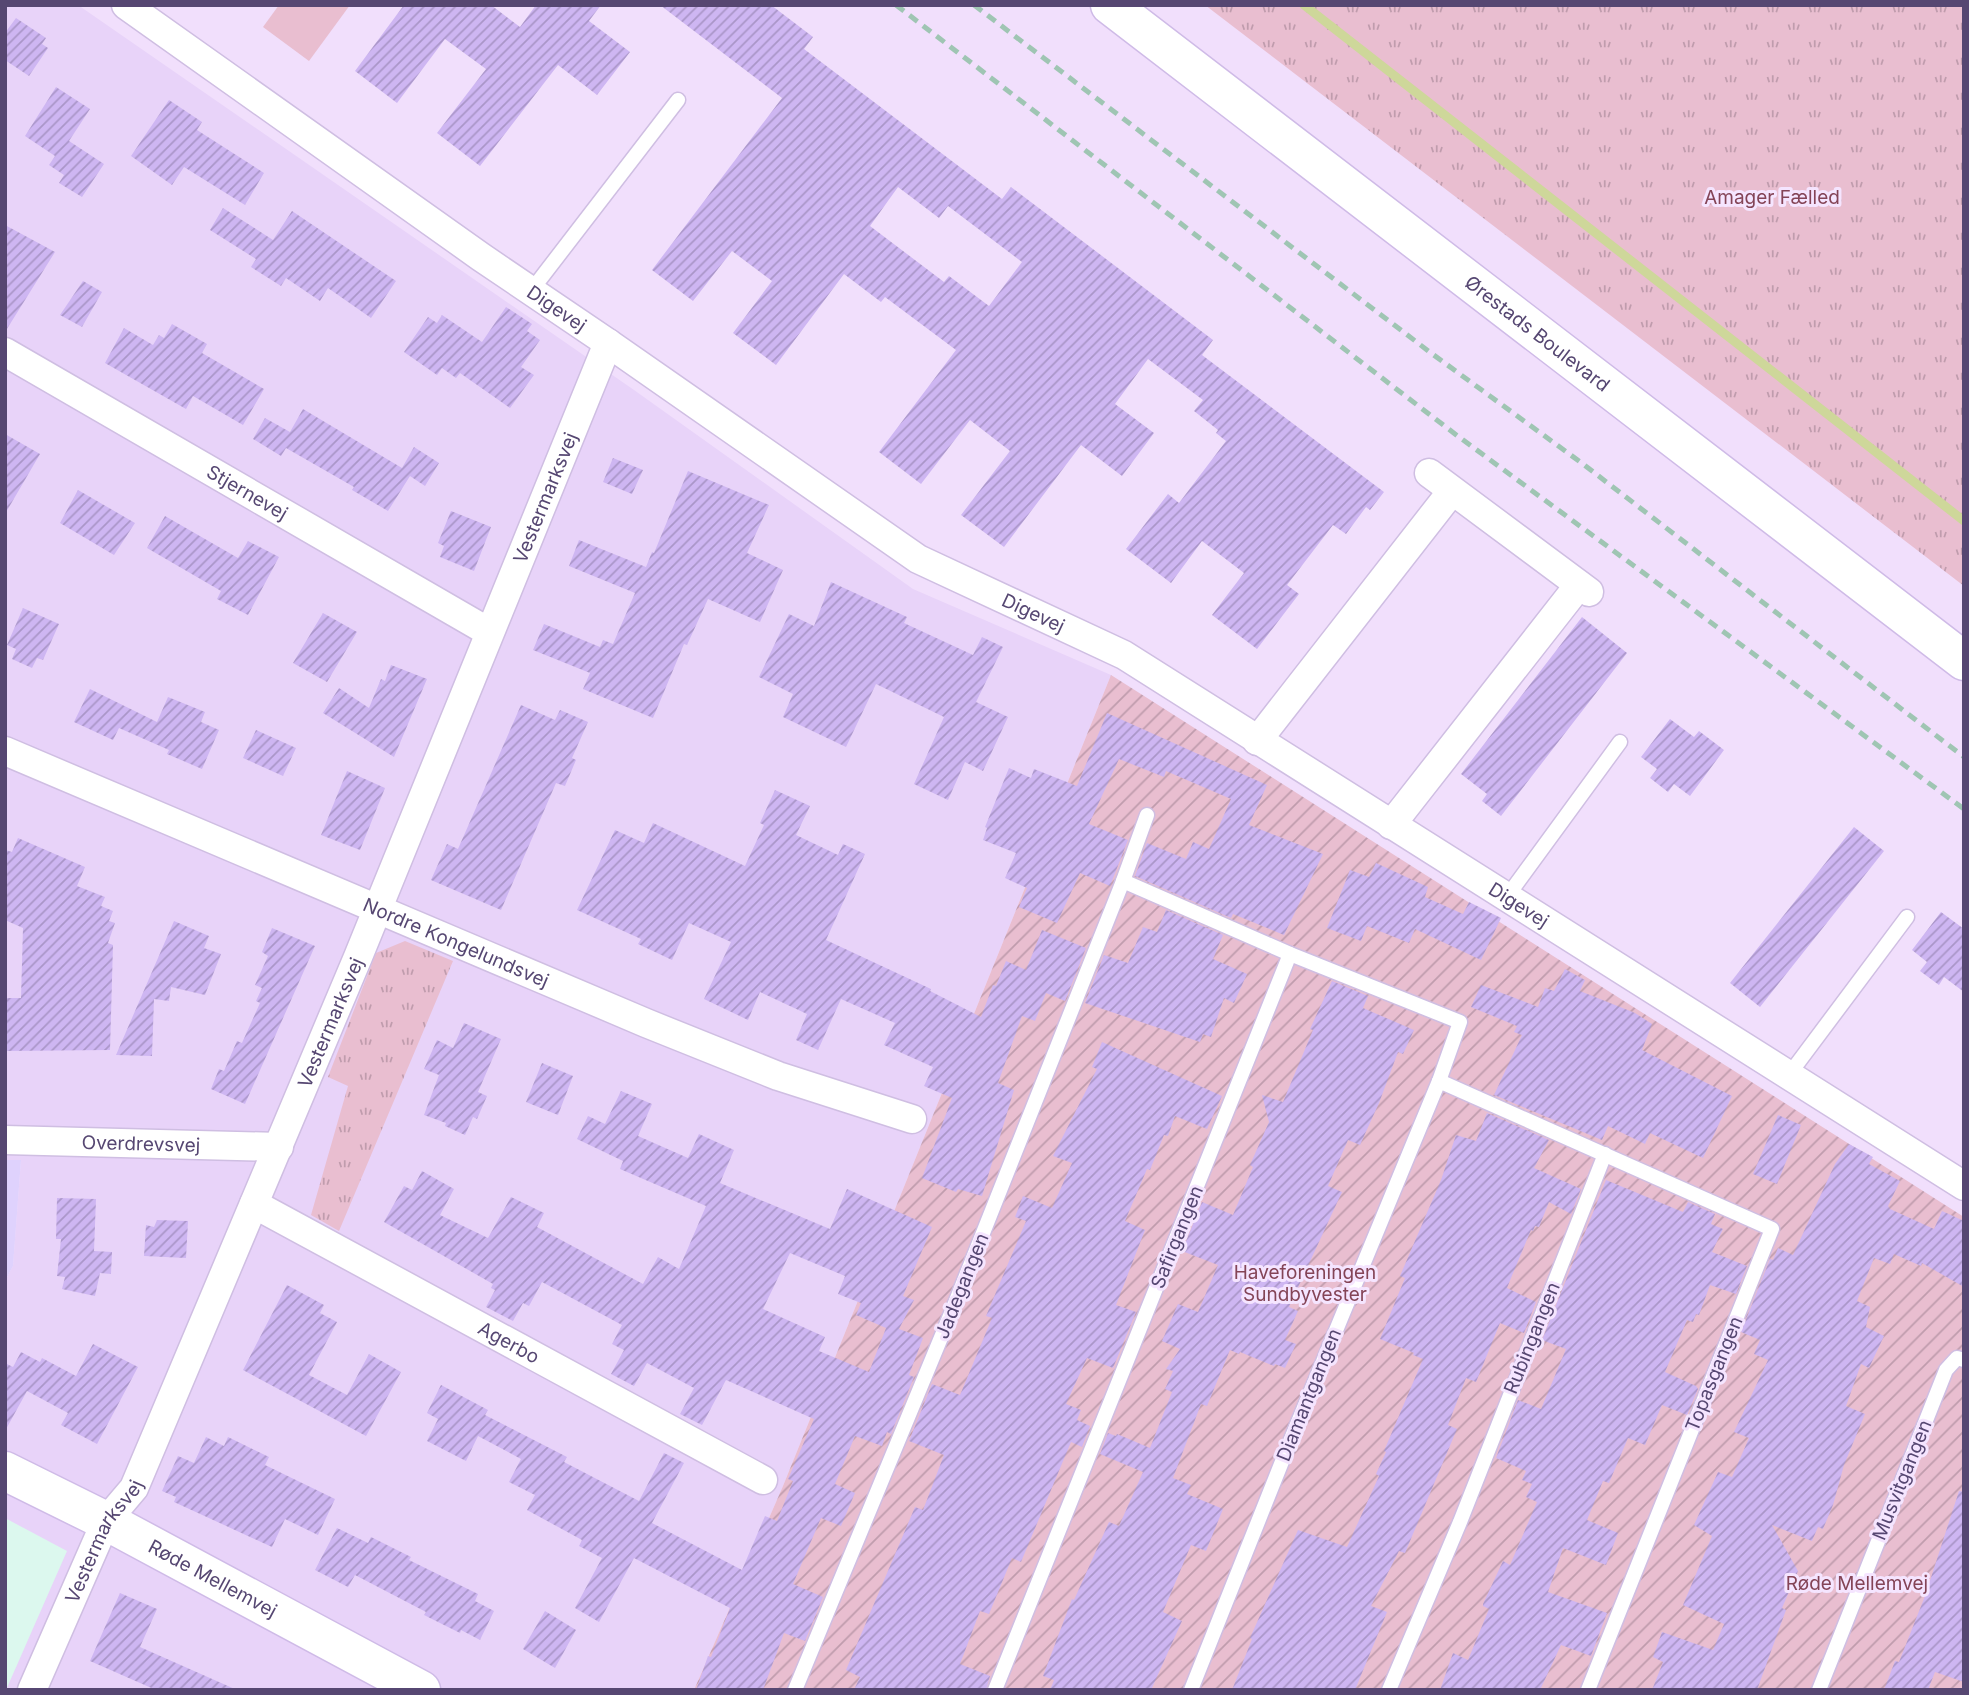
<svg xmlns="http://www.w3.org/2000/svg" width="1969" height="1695" viewBox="0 0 1969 1695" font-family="Inter,sans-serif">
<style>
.residential{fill:#e8d3f9}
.commercial{fill:#dfd2fd}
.education{fill:#dcf8ee}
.grass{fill:url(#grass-tufts)}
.garden{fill:url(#garden-furrows)}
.pitch{fill:#e9bed0}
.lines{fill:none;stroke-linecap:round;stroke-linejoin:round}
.stream{stroke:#ced79a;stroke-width:9}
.building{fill:url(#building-hatch);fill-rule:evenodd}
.lane-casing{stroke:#cfbee2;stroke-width:17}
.street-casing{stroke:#cfbee2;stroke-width:31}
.secondary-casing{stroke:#cfbbe7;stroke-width:41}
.lane{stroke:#fff;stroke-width:14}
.street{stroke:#fff;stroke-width:28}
.secondary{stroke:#fff;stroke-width:38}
.rail{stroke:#9fc5b3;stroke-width:5;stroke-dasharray:10 7;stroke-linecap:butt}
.labels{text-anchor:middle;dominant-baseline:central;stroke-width:6;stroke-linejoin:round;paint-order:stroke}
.park-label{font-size:19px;fill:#844457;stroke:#f5e5ff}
.street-label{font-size:19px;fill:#564772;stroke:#f5e5ff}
</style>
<defs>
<pattern id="grass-tufts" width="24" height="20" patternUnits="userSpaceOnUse" patternTransform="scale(1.75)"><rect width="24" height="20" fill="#e9bed0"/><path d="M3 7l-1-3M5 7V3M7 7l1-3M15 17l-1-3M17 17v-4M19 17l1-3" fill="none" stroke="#c09cad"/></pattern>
<pattern id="garden-furrows" width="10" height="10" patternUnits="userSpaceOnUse" patternTransform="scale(1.75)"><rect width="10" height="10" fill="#e9bed0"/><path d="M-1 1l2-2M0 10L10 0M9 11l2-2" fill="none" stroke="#c09cad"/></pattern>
<pattern id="building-hatch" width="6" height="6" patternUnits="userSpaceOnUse" patternTransform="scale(1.75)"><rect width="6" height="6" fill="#ceb6f2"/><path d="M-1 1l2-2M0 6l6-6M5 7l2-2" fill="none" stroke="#aa96c8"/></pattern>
</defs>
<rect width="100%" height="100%" fill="#f1dffc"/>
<!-- residential -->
<polygon class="residential" points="5,5 78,5 634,390 913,589 1111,675 783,1486 694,1690 5,1690 5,1281 13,1266 21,1160 5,1160"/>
<!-- commercial -->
<polygon class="commercial" points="5,1160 21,1160 13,1266 5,1281"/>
<!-- education -->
<polygon class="education" points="5,1518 67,1551 6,1690 5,1690"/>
<!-- grass -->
<g class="grass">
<polygon points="1205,5 1964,5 1964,586"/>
<polygon points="405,941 453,961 339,1231 311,1215 348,1086 328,1077 376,953"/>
</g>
<!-- garden -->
<polygon class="garden" points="1111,675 1964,1217 1964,1690 694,1690 783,1486"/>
<!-- pitch -->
<polygon class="pitch" points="279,5 350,5 309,61 263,27"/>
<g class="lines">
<!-- stream -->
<polyline class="stream" points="1304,5 1964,521"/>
</g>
<!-- building -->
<g class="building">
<polygon points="404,5 491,5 520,27 536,5 601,5 589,21 630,52 597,95 558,65 480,166 437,133 486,69 445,39 397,103 355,71"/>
<path d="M660,5H771L813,37L804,49L1002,199L1011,187L1213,340L1202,355L1384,492L1370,510L1366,507L1346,534L1333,525L1287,585L1299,594L1257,649L1212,615L1244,573L1202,541L1171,583L1126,549L1168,494L1179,503L1226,441L1216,433L1218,430L1194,411L1203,400L1148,359L1115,404L1154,433L1122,476L1081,445L1004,547L961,515L1010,451L970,420L921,484L879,452L956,350L885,297L881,302L844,274L776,365L733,333L772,281L732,251L693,301L652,270L782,98ZM898,187L939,218L948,206L1022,262L989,306L949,276L944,282L870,226Z"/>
<polygon points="16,18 46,38 42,44 48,48 29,76 5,60 5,33"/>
<polygon points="56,87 90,109 69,141 104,164 82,197 59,183 64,175 49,165 55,156 25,136"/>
<polygon points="169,100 202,122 197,130 264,173 245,205 184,167 172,185 131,156"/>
<polygon points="223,208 273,240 292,211 396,281 371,318 328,288 320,301 286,278 281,286 251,267 256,259 210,230"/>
<polygon points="5,225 55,252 5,332"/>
<polygon points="83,281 102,292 82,327 60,315"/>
<polygon points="506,307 532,324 527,331 540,340 521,367 534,375 510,408 460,373 456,378 442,368 437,375 404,352 428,317 437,323 442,315 482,342"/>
<polygon points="172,324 207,344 202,353 264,389 243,425 193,396 186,409 105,363 124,328 153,345 159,335 164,338"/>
<polygon points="303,409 402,468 414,447 439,463 425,486 410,476 388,511 352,490 354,487 286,448 281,456 253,439 265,418 290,432"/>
<polygon points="5,434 40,454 5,514"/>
<polygon points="613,458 643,470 632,494 603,482"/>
<polygon points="688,471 769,505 747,553 783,570 760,622 708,599 687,645 684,644 653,718 583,689 590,673 533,650 544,624 600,647 603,640 613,644 635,593 569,566 579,540 646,567 652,552 654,553"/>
<polygon points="78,490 135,523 114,555 60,523"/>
<polygon points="451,511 491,527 474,571 440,557 444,546 438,543"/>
<polygon points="165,516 238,558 248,541 279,557 248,615 217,599 221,591 147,548"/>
<polygon points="831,582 907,617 904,623 973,655 982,637 1003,647 976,702 1008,717 983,771 965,762 948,800 914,784 944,717 876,684 846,747 783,717 793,694 759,677 789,614 814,626"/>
<polygon points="23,608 59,624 43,660 37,658 32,668 12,659 16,649 7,645"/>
<polygon points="323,613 357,632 327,682 293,663"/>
<polygon points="1582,617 1627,653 1501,816 1482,801 1487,794 1461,774"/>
<polygon points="391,665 427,679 394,757 323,713 339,688 369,708 381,679 385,681"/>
<polygon points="90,689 157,722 168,697 205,712 201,722 219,730 202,769 167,754 169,750 119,728 113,740 74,722"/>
<polygon points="521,705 555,720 560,710 588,722 572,758 576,760 565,786 556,783 501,910 431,880 447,844 458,849"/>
<polygon points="1107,713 1267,785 1249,825 1323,854 1284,935 1233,914 1231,918 1135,876 1147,843 1186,859 1193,842 1209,849 1231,799 1166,771 1164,777 1119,759 1089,824 1128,840 1110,886 1080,873 1057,923 1019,907 1027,888 1005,878 1016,853 983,840 987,828 985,827 1009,768 1031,778 1034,769 1077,786"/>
<polygon points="1670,719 1694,737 1699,731 1724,750 1690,796 1674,784 1668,792 1650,778 1657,769 1641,757"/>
<polygon points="256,730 296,748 283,776 243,758"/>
<polygon points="347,771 385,788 360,850 321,835"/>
<polygon points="775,790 810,806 796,835 838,855 843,844 865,854 826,940 931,989 930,991 981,1017 993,985 996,986 1006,961 1026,970 1042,930 1086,948 1065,1001 1046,993 1035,1021 1022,1016 998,1083 1014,1090 982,1196 958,1189 956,1192 922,1178 952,1098 924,1086 933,1067 884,1045 895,1023 841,999 818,1050 796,1040 807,1014 760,992 748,1020 704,999 731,942 689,923 672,960 638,944 641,939 577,910 615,830 644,843 653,823 745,866 764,825 760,823"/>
<polygon points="1854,827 1884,851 1760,1007 1730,983"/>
<polygon points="18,838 85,867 77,886 105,897 101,906 113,911 109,921 115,923 108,943 113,945 110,1050 5,1051 5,998 21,998 23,928 5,920 5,850 12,852"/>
<polygon points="1376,863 1428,887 1425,897 1463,914 1469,902 1501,918 1481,960 1415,929 1409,943 1367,926 1361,941 1327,928 1350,870 1369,877"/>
<polygon points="1166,910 1223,935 1213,959 1247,974 1234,1003 1224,998 1211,1037 1203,1034 1200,1042 1085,1003 1104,955 1128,963 1143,927 1157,932"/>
<polygon points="1941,912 1964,929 1964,992 1944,977 1939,985 1920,971 1927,962 1912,950"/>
<polygon points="174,921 209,936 204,948 221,954 205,995 171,987 169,1001 154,999 152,1056 116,1055"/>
<polygon points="272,928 315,946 245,1104 211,1089 219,1069 224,1071 237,1041 242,1043 260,1003 256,1001 262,988 255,985 268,956 262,952"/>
<polygon points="1565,969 1585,980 1580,991 1635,1013 1652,1024 1642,1050 1732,1096 1703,1158 1650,1133 1645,1144 1608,1126 1602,1140 1494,1095 1522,1035 1514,1032 1517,1026 1471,1007 1481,985 1538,1007 1545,988 1554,991"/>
<polygon points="1332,981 1368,996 1363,1008 1414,1030 1403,1054 1398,1052 1379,1103 1360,1145 1348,1140 1328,1186 1342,1192 1289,1307 1298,1311 1285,1340 1296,1344 1285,1368 1275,1364 1274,1366 1240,1352 1239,1354 1230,1350 1207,1406 1201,1404 1173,1478 1191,1485 1187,1494 1223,1509 1206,1551 1191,1545 1163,1612 1182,1621 1151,1690 1050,1690 1054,1680 1043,1676 1072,1599 1074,1600 1109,1522 1119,1526 1143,1472 1100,1454 1108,1433 1116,1436 1117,1434 1150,1448 1172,1392 1165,1389 1173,1371 1166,1369 1180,1349 1162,1341 1178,1304 1198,1312 1218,1265 1182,1251 1202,1202 1233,1215 1253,1167 1250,1165 1269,1122 1262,1095 1283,1102 1313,1030 1310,1029"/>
<polygon points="464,1023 501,1039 478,1092 487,1096 477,1119 473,1117 465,1135 445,1126 446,1123 424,1115 439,1075 424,1069 437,1040 453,1048"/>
<polygon points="1102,1042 1222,1096 1207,1129 1175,1116 1168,1136 1164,1135 1150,1170 1147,1169 1125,1221 1145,1230 1116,1305 1136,1312 1113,1368 1087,1358 1066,1404 1081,1410 1077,1420 1090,1426 1082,1447 1071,1442 1021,1562 1012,1558 989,1614 980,1611 960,1664 990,1676 986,1690 854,1690 860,1677 846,1670 915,1507 923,1510 944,1455 909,1441 932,1384 960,1395 992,1318 986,1316 1026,1221 1015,1217 1023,1196 1052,1208 1072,1163 1053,1156 1097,1069 1092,1067"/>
<polygon points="542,1063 573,1076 558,1115 526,1102"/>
<path d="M621,1091L652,1104L638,1136L688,1158L699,1134L734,1150L720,1183L830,1229L847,1189L932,1227L903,1296L914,1300L899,1329L923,1338L909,1375L914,1377L891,1434L887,1432L882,1446L855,1436L835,1484L855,1493L841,1526L821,1518L793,1584L823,1597L805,1641L784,1633L763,1690H696L708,1656L711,1657L730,1608L634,1558L599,1622L575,1608L602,1558L579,1546L582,1540L527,1510L535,1495L509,1482L521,1459L478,1436L466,1461L427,1441L438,1419L427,1413L441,1385L488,1410L485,1415L567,1457L564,1462L639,1501L664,1453L684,1463L652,1523L742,1570L765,1516L777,1521L793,1481L788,1479L814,1419L726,1380L702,1425L680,1414L694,1388L647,1363L634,1386L611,1374L624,1350L612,1344L622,1325L542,1282L529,1306L523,1303L513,1321L486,1307L495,1290L491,1288L493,1284L384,1222L404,1186L412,1190L422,1171L454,1189L440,1215L488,1238L511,1197L544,1213L537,1227L643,1284L658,1257L679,1269L706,1206L620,1169L623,1161L577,1139L588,1116L605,1124ZM790,1253L845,1276L838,1294L861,1303L856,1315L886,1328L869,1372L819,1351L825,1337L763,1309Z"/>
<polygon points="1487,1113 1549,1140 1534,1168 1581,1189 1571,1214 1549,1202 1539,1227 1535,1226 1533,1231 1531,1230 1511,1278 1507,1288 1536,1302 1524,1333 1500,1323 1476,1382 1466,1378 1448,1425 1457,1429 1405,1553 1399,1551 1371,1606 1387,1612 1355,1690 1232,1690 1252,1639 1250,1638 1298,1530 1347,1547 1379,1476 1376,1474 1386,1452 1384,1451 1423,1359 1413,1355 1414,1353 1380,1339 1405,1278 1400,1276 1441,1180 1456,1135 1476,1141"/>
<polygon points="1778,1115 1801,1125 1777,1184 1753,1174"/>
<polygon points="1849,1144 1873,1157 1869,1164 1900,1181 1888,1206 1890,1209 1934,1229 1942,1211 1964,1221 1964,1287 1922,1263 1921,1266 1894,1254 1890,1264 1874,1258 1857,1301 1870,1307 1866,1327 1884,1336 1869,1368 1861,1364 1846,1406 1865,1414 1844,1465 1833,1505 1823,1529 1818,1527 1812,1541 1772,1525 1798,1571 1782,1608 1786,1610 1757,1690 1652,1690 1663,1662 1653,1657 1662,1632 1713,1650 1724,1624 1683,1605 1712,1536 1694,1525 1718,1472 1732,1477 1749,1438 1734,1432 1768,1360 1754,1354 1760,1340 1741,1332 1770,1259 1773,1260 1778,1248 1793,1255 1835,1164"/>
<polygon points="1606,1180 1683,1212 1688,1202 1715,1214 1711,1224 1723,1229 1712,1252 1747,1266 1736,1294 1710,1285 1699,1315 1696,1314 1693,1322 1687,1320 1665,1372 1696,1386 1698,1389 1687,1415 1662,1405 1645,1445 1628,1438 1609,1483 1603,1481 1587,1520 1618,1533 1606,1565 1563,1548 1548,1592 1607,1613 1591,1656 1561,1645 1540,1690 1440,1690 1453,1653 1468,1660 1489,1609 1483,1606 1483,1604 1503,1561 1510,1565 1537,1502 1526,1497 1532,1484 1522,1480 1526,1471 1496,1458 1518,1400 1541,1409 1566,1349 1542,1340"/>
<polygon points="57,1198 96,1199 94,1251 112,1252 111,1274 100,1273 95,1296 62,1289 65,1277 57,1276 61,1239 56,1239"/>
<polygon points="157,1220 188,1221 186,1258 144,1256 146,1225 154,1227"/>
<polygon points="287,1285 324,1305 320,1313 337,1322 309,1375 347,1395 369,1354 401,1372 366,1436 243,1370"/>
<polygon points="93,1344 138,1367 97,1444 61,1425 68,1413 27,1391 5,1431 5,1363 13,1367 21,1352 40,1362 42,1358 76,1376"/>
<polygon points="206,1437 224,1446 228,1437 269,1457 265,1465 335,1499 318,1535 285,1519 272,1547 174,1502 176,1497 162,1491 178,1456 194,1463"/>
<polygon points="1959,1491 1964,1492 1964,1682 1935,1672 1928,1690 1884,1690 1895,1661 1899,1662 1925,1596"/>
<polygon points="337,1528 368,1543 371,1537 411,1557 409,1560 478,1594 475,1601 494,1611 480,1640 461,1630 460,1633 424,1615 426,1612 355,1575 348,1587 315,1570"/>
<polygon points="120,1593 157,1609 140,1647 237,1690 156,1690 90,1661"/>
<polygon points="545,1611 576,1630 555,1668 523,1649"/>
</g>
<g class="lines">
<defs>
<g id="lane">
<polyline points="531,291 678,100"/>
<polyline points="1123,881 1290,954 1460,1022 1439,1081 1287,1449 1191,1690"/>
<polyline points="1506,898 1620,742"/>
<polyline points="1788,1076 1907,917"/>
<polyline points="1439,1081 1772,1229 1588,1690"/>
<polyline points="795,1690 952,1311 1123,881 1147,815"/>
<polyline points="995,1690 1290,954"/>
<polyline points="1389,1690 1460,1522 1605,1154"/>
<polyline points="1819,1690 1946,1370 1957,1358 1964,1360"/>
</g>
<g id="street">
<path id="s1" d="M126,5L481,257L608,343L918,559L1124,655L1964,1186"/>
<path id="s2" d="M5,352L489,632"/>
<polyline points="1429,473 1589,592"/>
<polyline points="1257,741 1452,491"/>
<path id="s3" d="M5,751L646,1023L778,1076L912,1119"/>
<polyline points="1391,825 1579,585"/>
<path id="s4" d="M5,1140L279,1147"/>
<path id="s5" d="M254,1204L763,1480"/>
<path id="s6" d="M32,1690L106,1521L134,1488L358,957L608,343"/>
</g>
<g id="secondary">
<path id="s7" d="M1110,5L1964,661"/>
<path id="s8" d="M5,1471L106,1521L421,1690"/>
</g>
</defs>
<!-- lane casing -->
<use href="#lane" class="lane-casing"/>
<!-- street casing -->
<use href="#street" class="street-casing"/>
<!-- secondary casing -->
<use href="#secondary" class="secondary-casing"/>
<!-- lane -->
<use href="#lane" class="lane"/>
<!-- street -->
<use href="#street" class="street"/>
<!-- secondary -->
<use href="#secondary" class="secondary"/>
<!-- rail -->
<g class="rail">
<polyline points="896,5 1455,434 1964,809"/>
<polyline points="974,5 1431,353 1583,464 1964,757"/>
</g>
</g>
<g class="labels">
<!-- park labels -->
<g class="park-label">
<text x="1772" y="197">Amager Fælled</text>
<text x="1305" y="1272">Haveforeningen<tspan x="1305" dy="22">Sundbyvester</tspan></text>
<text x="1857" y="1583">Røde Mellemvej</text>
</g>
<!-- street labels -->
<g class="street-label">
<text stroke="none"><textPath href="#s1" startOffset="527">Digevej</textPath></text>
<text stroke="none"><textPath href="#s7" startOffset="539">Ørestads Boulevard</textPath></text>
<text stroke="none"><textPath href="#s2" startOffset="280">Stjernevej</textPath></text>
<text stroke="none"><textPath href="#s6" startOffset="1300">Vestermarksvej</textPath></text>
<text stroke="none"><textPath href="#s1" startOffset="1094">Digevej</textPath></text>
<text stroke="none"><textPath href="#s1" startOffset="1661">Digevej</textPath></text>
<text stroke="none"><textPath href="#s3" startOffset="490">Nordre Kongelundsvej</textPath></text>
<text stroke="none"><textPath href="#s6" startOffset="733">Vestermarksvej</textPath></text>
<text stroke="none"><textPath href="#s4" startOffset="136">Overdrevsvej</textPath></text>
<text transform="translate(1177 1237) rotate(-68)">Safirgangen</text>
<text transform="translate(962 1286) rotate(-68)">Jadegangen</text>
<text transform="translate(1532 1338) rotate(-68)">Rubingangen</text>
<text stroke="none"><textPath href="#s5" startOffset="290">Agerbo</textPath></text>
<text transform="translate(1714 1374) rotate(-68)">Topasgangen</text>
<text transform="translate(1309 1395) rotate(-68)">Diamantgangen</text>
<text transform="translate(1902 1480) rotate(-68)">Musvitgangen</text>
<text stroke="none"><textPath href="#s6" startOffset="166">Vestermarksvej</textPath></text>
<text stroke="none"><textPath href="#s8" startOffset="234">Røde Mellemvej</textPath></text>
</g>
</g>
<!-- border -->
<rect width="1969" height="1695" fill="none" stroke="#564772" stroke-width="14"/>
</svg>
